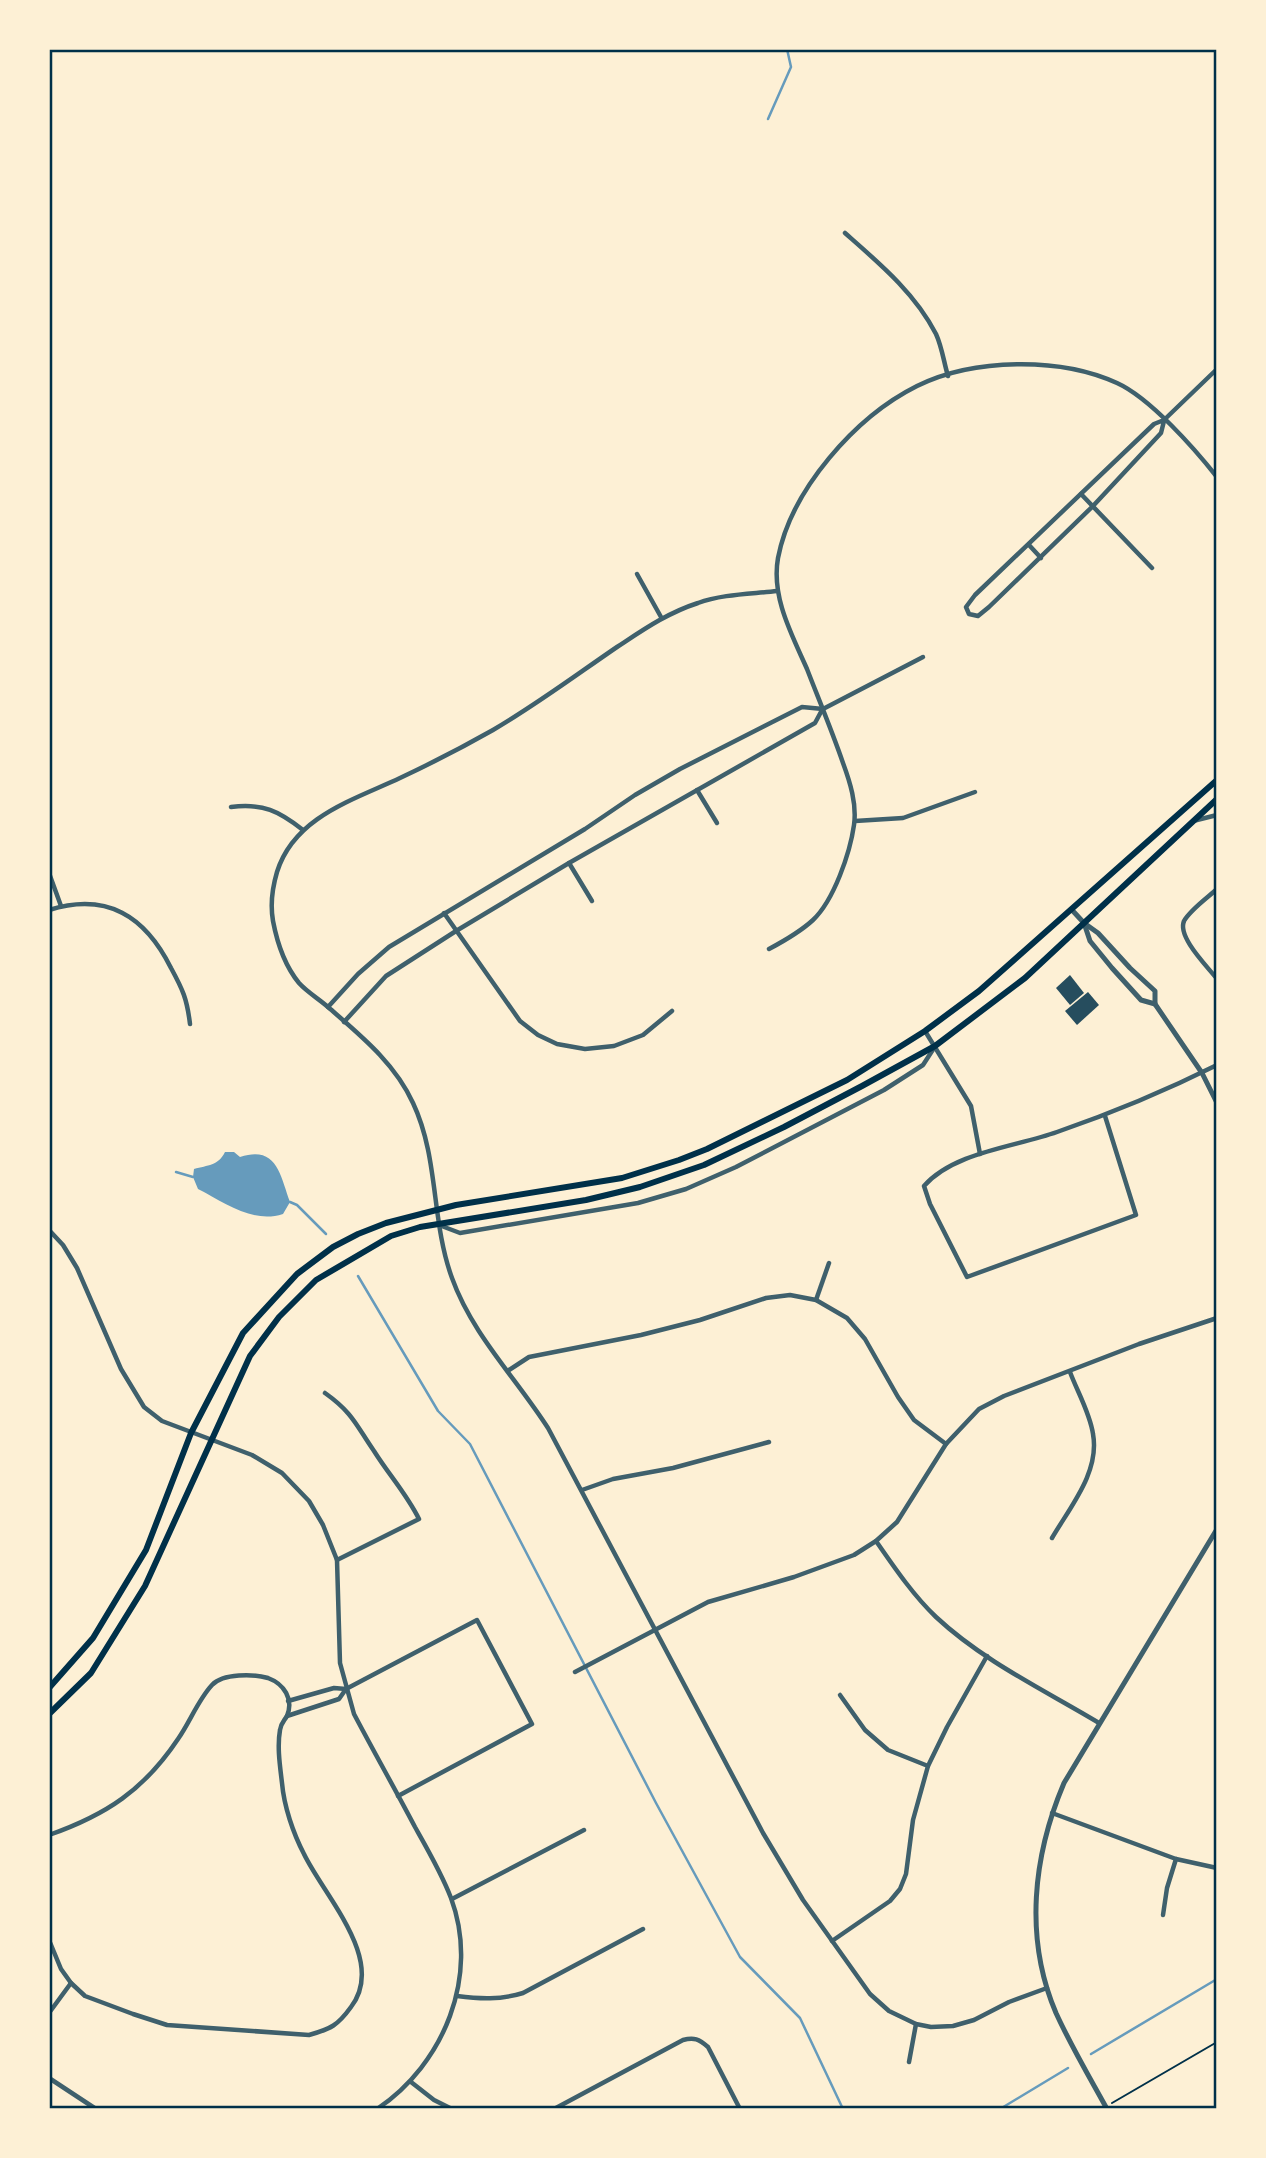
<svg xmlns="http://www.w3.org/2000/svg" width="1266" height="2158" viewBox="0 0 1266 2158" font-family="Lora,serif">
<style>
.water{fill:#669bbc}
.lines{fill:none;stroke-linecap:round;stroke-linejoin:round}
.stream{stroke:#669bbc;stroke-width:2.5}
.building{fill:#264d5e}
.path{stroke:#003049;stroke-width:2}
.minor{stroke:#3f606c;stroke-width:4.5}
.tertiary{stroke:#3f606c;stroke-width:5}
.secondary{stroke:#003049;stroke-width:6}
.neatline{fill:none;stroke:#003049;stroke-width:2.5}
</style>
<rect width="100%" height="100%" fill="#fdf0d5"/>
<!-- water -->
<path class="water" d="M225,1152H234L240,1157C277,1145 280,1175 290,1202L283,1214C252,1224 224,1202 198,1189L193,1177L194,1169C208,1165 218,1166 225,1152Z"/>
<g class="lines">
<!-- stream -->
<g class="stream">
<polyline points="768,119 791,67 787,49"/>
<polyline points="176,1172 193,1177"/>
<polyline points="290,1202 297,1205 326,1234"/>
<polyline points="358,1276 438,1411 470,1444 656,1803 740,1957 800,2018 843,2109"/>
<polyline points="1091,2054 1217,1979"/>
<polyline points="1000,2109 1068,2068"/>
</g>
</g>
<!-- building -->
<g class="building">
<polygon points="1070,975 1084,993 1070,1005 1056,988"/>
<polygon points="1088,992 1099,1005 1077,1025 1065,1011"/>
</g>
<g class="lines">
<!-- path -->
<polyline class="path" points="1112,2103 1217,2042"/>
<!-- minor -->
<g class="minor">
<path d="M845,233C879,263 915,293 936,334C942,347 944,363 948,376"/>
<polyline points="1164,421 1161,433 1093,506 989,607 978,616 969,614 966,607 975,595 1154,424 1164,420 1217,369"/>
<polyline points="1081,494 1152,568"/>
<polyline points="1029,545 1041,558"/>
<polyline points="637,574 661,617"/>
<path d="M777,591C752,594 722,594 698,603C667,613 643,630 617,647C576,675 536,705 493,730C463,747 432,763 400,778C353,800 294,817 277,872C272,889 270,904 273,921C277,942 285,966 299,983C307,992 319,999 328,1007C360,1035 395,1063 413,1103C439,1158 431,1221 452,1278C472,1334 516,1378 548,1428L763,1833L803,1900L870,1994L889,2011L916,2024L931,2027L953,2026L974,2020L1009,2002L1047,1988"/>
<polyline points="823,709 923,657"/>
<polyline points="697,790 717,823"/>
<path d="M231,807C263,803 279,811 303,830"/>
<polyline points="855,821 903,818 975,792"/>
<polyline points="1193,821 1217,815"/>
<polyline points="569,863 592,901"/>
<polyline points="49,873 61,906"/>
<path d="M1217,889C1207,898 1190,910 1184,921C1177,937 1208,967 1217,979"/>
<path d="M49,910C107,892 145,916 171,968C183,990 187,999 190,1024"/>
<polyline points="444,913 520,1021 538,1035 557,1044 585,1049 614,1046 643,1035 672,1011"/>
<path d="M769,949C784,941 800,932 813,920C834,900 850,853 854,825C857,804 850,782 843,763C832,731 819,700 807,669C792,635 771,597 778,558C791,490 855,417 917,386C974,358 1060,357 1117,383C1150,398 1194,448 1217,477"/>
<polyline points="328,1007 358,974 389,947 585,829 635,795 680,769 802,707 823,709"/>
<polyline points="344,1022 386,976 456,931 569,863 815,723 822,710"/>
<polyline points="925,1031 971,1106 980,1154"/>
<path d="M1105,1116L1136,1215L967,1277L930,1204L924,1186C954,1152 1015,1147 1057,1132C1112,1113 1165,1091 1217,1065"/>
<polyline points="439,1225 460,1233 638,1203 686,1189 736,1167 884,1090 923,1065 934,1048"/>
<path d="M49,1230L63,1245L77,1268L121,1369L144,1407L162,1421L252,1455L282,1473L309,1501L323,1525L337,1560L340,1663L354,1714C374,1752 395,1789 415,1827C428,1850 442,1874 451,1898C480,1976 444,2064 377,2109"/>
<polyline points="816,1300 829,1263"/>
<polyline points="509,1370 529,1357 641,1335 700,1320 766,1298 790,1295 816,1300 847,1318 865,1339 898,1397 914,1420 946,1444"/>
<path d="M325,1393C353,1413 356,1425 374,1451C389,1475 406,1493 419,1519L337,1560"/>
<polyline points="582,1490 613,1479 673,1468 769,1442"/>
<path d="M1052,1538C1070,1507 1100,1472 1093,1434C1090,1413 1077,1391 1070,1372"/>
<path d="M876,1541C894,1567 913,1595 936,1617C983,1661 1044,1690 1099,1723"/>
<polyline points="575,1672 708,1602 794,1577 854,1555 876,1541 897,1522 946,1444 979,1409 1004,1396 1139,1344 1217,1318"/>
<polyline points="840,1695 865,1730 888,1750 928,1766"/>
<polyline points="288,1701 334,1688 346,1689"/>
<polyline points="287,1716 339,1699 346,1689 477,1620 532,1724 398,1796"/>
<polyline points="1052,1813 1176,1859 1217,1868"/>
<path d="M49,1835C106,1815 144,1790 178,1739C190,1722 198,1700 212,1685C223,1673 254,1674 268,1678C284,1684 294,1699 287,1716C284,1721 281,1723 280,1730C277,1747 280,1766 282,1783C284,1806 293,1833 304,1854C324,1896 387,1960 351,2007C338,2025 331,2029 309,2035L167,2025L133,2014L85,1996L71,1983L61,1969L49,1940"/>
<polyline points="452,1899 584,1830"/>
<polyline points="1163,1915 1167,1888 1176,1859"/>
<polyline points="832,1941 890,1901 900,1889 906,1874 913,1820 928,1766 947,1727 987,1656"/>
<path d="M457,1996C480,1999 500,2000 523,1993L643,1929"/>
<polyline points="49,2013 71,1983"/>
<polyline points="909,2062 916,2024"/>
<polyline points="49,2078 96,2109"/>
<polyline points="411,2082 434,2100 452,2109"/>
<path d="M554,2109L683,2040C694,2037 699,2039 708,2047L740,2109"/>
</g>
<!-- tertiary -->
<g class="tertiary">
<polyline points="1072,910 1084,923 1098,933 1130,968 1155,991 1155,1004 1202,1073 1217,1103"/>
<polyline points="1084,923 1090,941 1112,968 1141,1000 1155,1004"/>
<path d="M1107,2109C1090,2078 1071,2046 1056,2013C1024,1938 1033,1856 1064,1783L1217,1529"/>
</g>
<!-- secondary -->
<g class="secondary">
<polyline points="49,1688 93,1638 146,1550 191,1433 243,1333 297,1274 333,1247 358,1234 386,1223 456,1205 622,1178 679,1160 707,1149 847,1080 925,1031 979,991 1217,780"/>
<polyline points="49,1714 91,1673 145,1586 250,1356 279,1317 316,1280 391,1236 420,1227 586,1200 640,1187 704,1165 784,1127 862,1086 935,1046 1025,978 1217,799"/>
</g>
</g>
<!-- border -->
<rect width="1266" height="2158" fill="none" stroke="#fdf0d5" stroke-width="102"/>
<rect x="51" y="51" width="1164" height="2056" class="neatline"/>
</svg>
